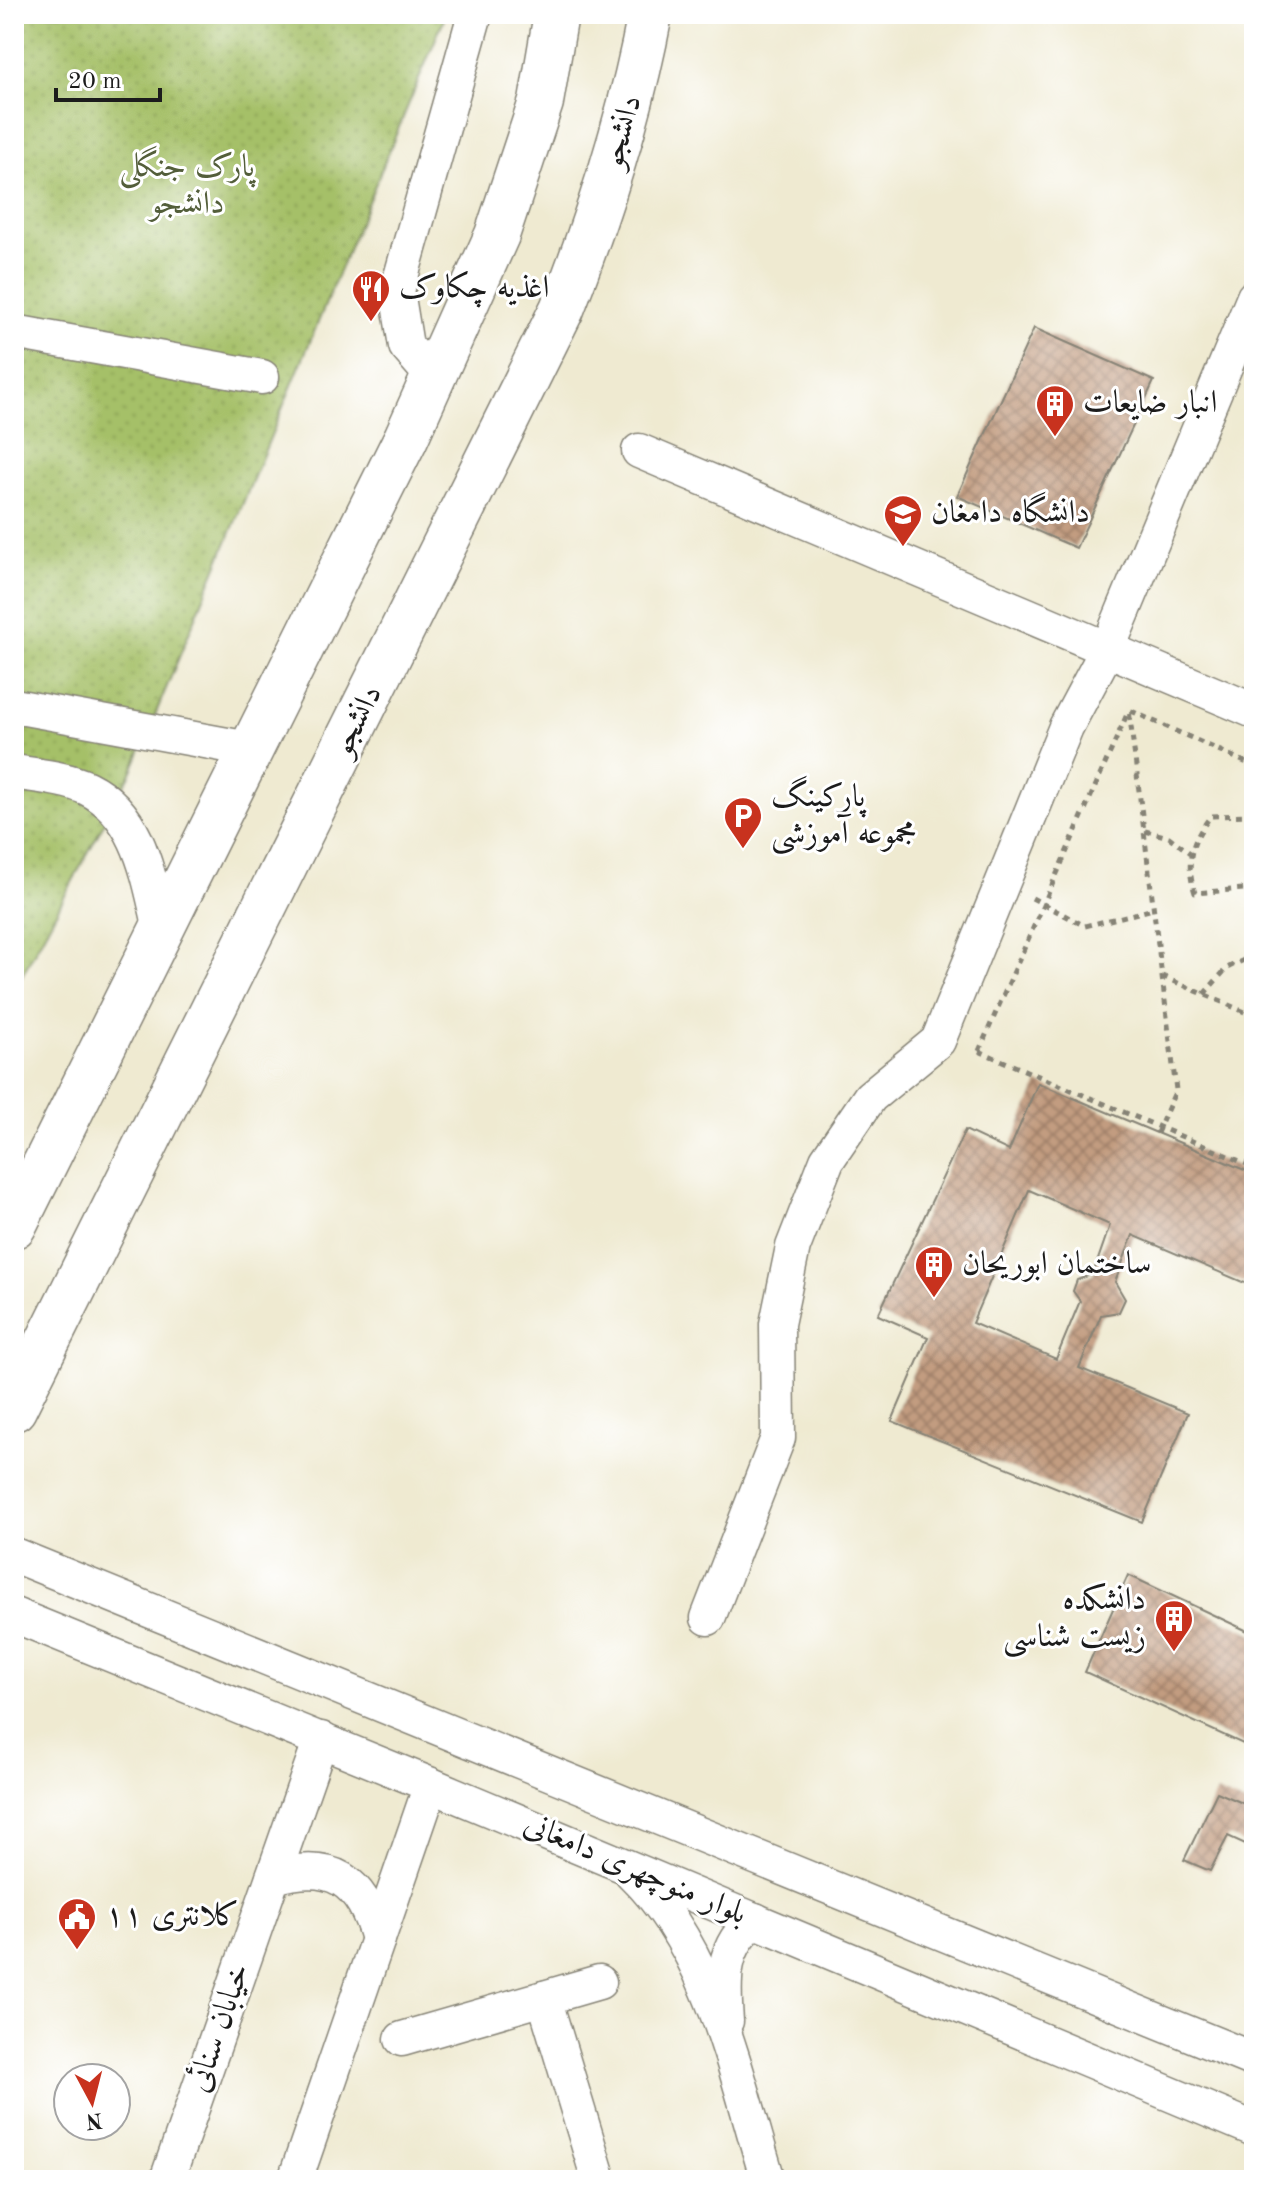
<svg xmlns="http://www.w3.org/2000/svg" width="1268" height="2194" viewBox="0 0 1268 2194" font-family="'Old Standard TT',Amiri,serif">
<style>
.park{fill:url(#park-dots);stroke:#606e42;stroke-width:2}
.building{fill:url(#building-cross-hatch);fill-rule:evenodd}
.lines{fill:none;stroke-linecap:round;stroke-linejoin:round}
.minor-casing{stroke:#868376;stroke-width:37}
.major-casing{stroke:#868376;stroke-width:47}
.path{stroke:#868376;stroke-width:5;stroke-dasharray:6 6;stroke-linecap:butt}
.minor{stroke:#fff;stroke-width:34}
.major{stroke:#fff;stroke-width:44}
.labels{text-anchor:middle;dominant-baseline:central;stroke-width:6;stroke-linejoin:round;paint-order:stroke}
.street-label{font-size:32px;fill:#1c1c1c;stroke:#fff}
.park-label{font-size:32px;fill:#535e3a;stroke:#fff}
.poi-label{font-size:32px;fill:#1c1c1c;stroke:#fff;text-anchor:start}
</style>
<defs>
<pattern id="park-dots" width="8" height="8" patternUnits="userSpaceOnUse" patternTransform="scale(2)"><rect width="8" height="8" fill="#a5c067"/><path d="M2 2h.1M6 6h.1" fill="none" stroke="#8da459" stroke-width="1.8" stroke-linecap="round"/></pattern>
<pattern id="building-cross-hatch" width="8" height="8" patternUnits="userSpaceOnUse" patternTransform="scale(2)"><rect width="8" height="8" fill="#c29c80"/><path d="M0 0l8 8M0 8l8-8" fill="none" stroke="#9d7e68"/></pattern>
</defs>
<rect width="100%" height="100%" fill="#fff"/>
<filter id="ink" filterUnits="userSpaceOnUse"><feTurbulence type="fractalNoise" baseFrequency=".0125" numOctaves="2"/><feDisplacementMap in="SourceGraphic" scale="16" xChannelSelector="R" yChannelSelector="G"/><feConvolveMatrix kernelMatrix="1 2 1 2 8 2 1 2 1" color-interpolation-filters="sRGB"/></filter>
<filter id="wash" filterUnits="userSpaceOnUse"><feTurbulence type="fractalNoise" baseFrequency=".006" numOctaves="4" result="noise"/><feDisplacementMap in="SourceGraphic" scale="32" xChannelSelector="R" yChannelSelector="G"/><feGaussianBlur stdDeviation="1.8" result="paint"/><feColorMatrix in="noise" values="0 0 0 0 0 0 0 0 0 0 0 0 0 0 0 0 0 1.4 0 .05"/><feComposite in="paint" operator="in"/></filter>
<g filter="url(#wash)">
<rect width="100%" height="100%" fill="#efead1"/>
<!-- park -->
<polygon class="park" points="14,14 446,14 131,773 14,990"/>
<g id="blocks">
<!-- building -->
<g class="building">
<polygon points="1034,328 1154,381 1076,548 957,496"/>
<path d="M1038,1083L1254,1174V1287L1133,1235L1115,1282L1125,1299L1119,1312L1101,1315L1079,1368L1188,1413L1142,1522L892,1421L928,1337L878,1315L965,1130L1009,1151ZM1029,1190L1110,1225L1093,1274L1077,1280L1073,1291L1080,1301L1056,1359L972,1323Z"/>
<polygon points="1128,1575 1254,1634 1254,1749 1085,1672"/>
<polygon points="1217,1792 1254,1808 1254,1848 1228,1836 1210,1871 1184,1860"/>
</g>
</g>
</g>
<g filter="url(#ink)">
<use href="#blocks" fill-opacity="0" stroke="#868376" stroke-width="2"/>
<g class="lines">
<defs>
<g id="minor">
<polyline points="14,332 262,377"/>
<polyline points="433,377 406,346 397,291 475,14"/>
<polyline points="639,451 1254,711"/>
<polyline points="14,706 249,749"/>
<path d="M14,772C37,776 66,778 87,788C142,815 149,881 162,933"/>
<polyline points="14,1555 1254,2060"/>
<polyline points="14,1615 431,1785 1254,2129"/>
<polyline points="708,1618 778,1438 777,1324 793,1247 827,1160 870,1097 938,1041 1066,727 1108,648 1254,297"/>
<path d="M632,1873C713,1951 736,2076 768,2180"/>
<path d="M273,1877C333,1860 362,1880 378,1939"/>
<polyline points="544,1998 599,2180"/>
<path d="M726,2021C723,1981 721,1946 755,1920"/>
<polyline points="402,2039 599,1982"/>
<polyline points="167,2180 321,1739"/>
<polyline points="295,2180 431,1785"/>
</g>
<g id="major">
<polyline points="14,1226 406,438 497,235 541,102 556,14"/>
<path d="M14,1409L562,309C600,212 631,116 650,14"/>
</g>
</defs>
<!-- minor casing -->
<use href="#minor" class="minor-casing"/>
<!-- major casing -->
<use href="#major" class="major-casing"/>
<!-- path -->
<g class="path">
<path d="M1254,815L1211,816C1191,841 1185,862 1195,893L1254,888"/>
<polyline points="1145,831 1169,837 1190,853"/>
<polyline points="1032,898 1085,926 1154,909"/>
<polyline points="1162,976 1254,1016"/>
<polyline points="1204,994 1227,968 1254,955"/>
<polyline points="979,1051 1128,712"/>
<polyline points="979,1051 1254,1167"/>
<polyline points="1157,1133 1176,1090 1129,710 1254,766"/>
</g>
<!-- minor -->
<use href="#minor" class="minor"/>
<!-- major -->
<use href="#major" class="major"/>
</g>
</g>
<!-- icons -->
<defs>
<symbol id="restaurant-pin" viewBox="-11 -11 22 30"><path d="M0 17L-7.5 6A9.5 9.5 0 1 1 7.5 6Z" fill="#c8321e" stroke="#fff"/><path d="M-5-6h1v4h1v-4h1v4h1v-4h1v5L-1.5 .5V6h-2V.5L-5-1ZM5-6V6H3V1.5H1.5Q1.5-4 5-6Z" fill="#fff"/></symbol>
<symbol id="building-pin" viewBox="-11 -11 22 30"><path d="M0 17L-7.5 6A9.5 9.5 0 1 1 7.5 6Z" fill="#c8321e" stroke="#fff"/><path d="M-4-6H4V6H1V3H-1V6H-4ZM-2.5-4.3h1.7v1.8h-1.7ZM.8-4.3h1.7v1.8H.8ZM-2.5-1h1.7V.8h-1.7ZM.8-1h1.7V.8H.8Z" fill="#fff"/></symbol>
<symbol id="university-pin" viewBox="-11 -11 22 30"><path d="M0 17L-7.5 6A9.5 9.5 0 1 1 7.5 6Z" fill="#c8321e" stroke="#fff"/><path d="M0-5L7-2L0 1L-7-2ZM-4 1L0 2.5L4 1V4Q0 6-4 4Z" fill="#fff"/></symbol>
<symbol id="parking-pin" viewBox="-11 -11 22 30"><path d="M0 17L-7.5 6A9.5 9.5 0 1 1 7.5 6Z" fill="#c8321e" stroke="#fff"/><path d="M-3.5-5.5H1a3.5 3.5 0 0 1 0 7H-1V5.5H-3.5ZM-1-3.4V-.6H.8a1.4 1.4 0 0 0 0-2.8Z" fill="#fff"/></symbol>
<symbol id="civic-pin" viewBox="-11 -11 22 30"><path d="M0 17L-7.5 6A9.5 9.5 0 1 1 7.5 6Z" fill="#c8321e" stroke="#fff"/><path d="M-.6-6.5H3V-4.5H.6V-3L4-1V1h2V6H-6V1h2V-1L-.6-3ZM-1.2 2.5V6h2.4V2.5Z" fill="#fff"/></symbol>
</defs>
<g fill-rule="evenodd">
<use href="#restaurant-pin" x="349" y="267" width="44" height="60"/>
<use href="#building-pin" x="1033" y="382" width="44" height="60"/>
<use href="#university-pin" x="881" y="492" width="44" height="60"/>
<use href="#parking-pin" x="721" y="794" width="44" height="60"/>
<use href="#building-pin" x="912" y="1243" width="44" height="60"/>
<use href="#building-pin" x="1152" y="1597" width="44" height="60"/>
<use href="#civic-pin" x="55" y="1895" width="44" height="60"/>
</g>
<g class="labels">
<!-- street labels -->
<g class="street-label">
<text transform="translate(623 132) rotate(-74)">دانشجو</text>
<text transform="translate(358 721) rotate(-63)">دانشجو</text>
<text transform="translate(635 1870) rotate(23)">بلوار منوچهری دامغانی</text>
<text transform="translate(220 2028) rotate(-71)">خیابان سنائی</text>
</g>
<!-- park labels -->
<g class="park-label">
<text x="187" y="168">پارک جنگلی<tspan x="187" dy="37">دانشجو</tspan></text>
</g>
<!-- poi labels -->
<g class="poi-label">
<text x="399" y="289">اغذیه چکاوک</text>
<text x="1083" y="404">انبار ضایعات</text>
<text x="931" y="514">دانشگاه دامغان</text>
<text x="771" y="798">پارکینگ<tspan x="771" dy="37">مجموعه آموزشی</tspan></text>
<text x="962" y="1265">ساختمان ابوریحان</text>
<text x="1146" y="1601" text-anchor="end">دانشکده<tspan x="1146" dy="37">زیست شناسی</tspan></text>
<text x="105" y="1917">کلانتری ۱۱</text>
</g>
</g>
<!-- margin -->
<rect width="1268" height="2194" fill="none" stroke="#fff" stroke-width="48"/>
<!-- north arrow -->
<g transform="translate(92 2102) rotate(173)"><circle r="38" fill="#ffffff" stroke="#a4a4a4" stroke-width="2"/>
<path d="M0-6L14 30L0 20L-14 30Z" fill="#c8321e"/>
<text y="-12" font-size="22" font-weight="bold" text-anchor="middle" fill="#1c1c1c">N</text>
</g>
<!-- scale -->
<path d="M56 88v12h104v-12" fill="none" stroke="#1c1c1c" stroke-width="4"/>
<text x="68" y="88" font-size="24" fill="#1c1c1c" stroke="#ffffff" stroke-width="6" paint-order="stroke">20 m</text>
</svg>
